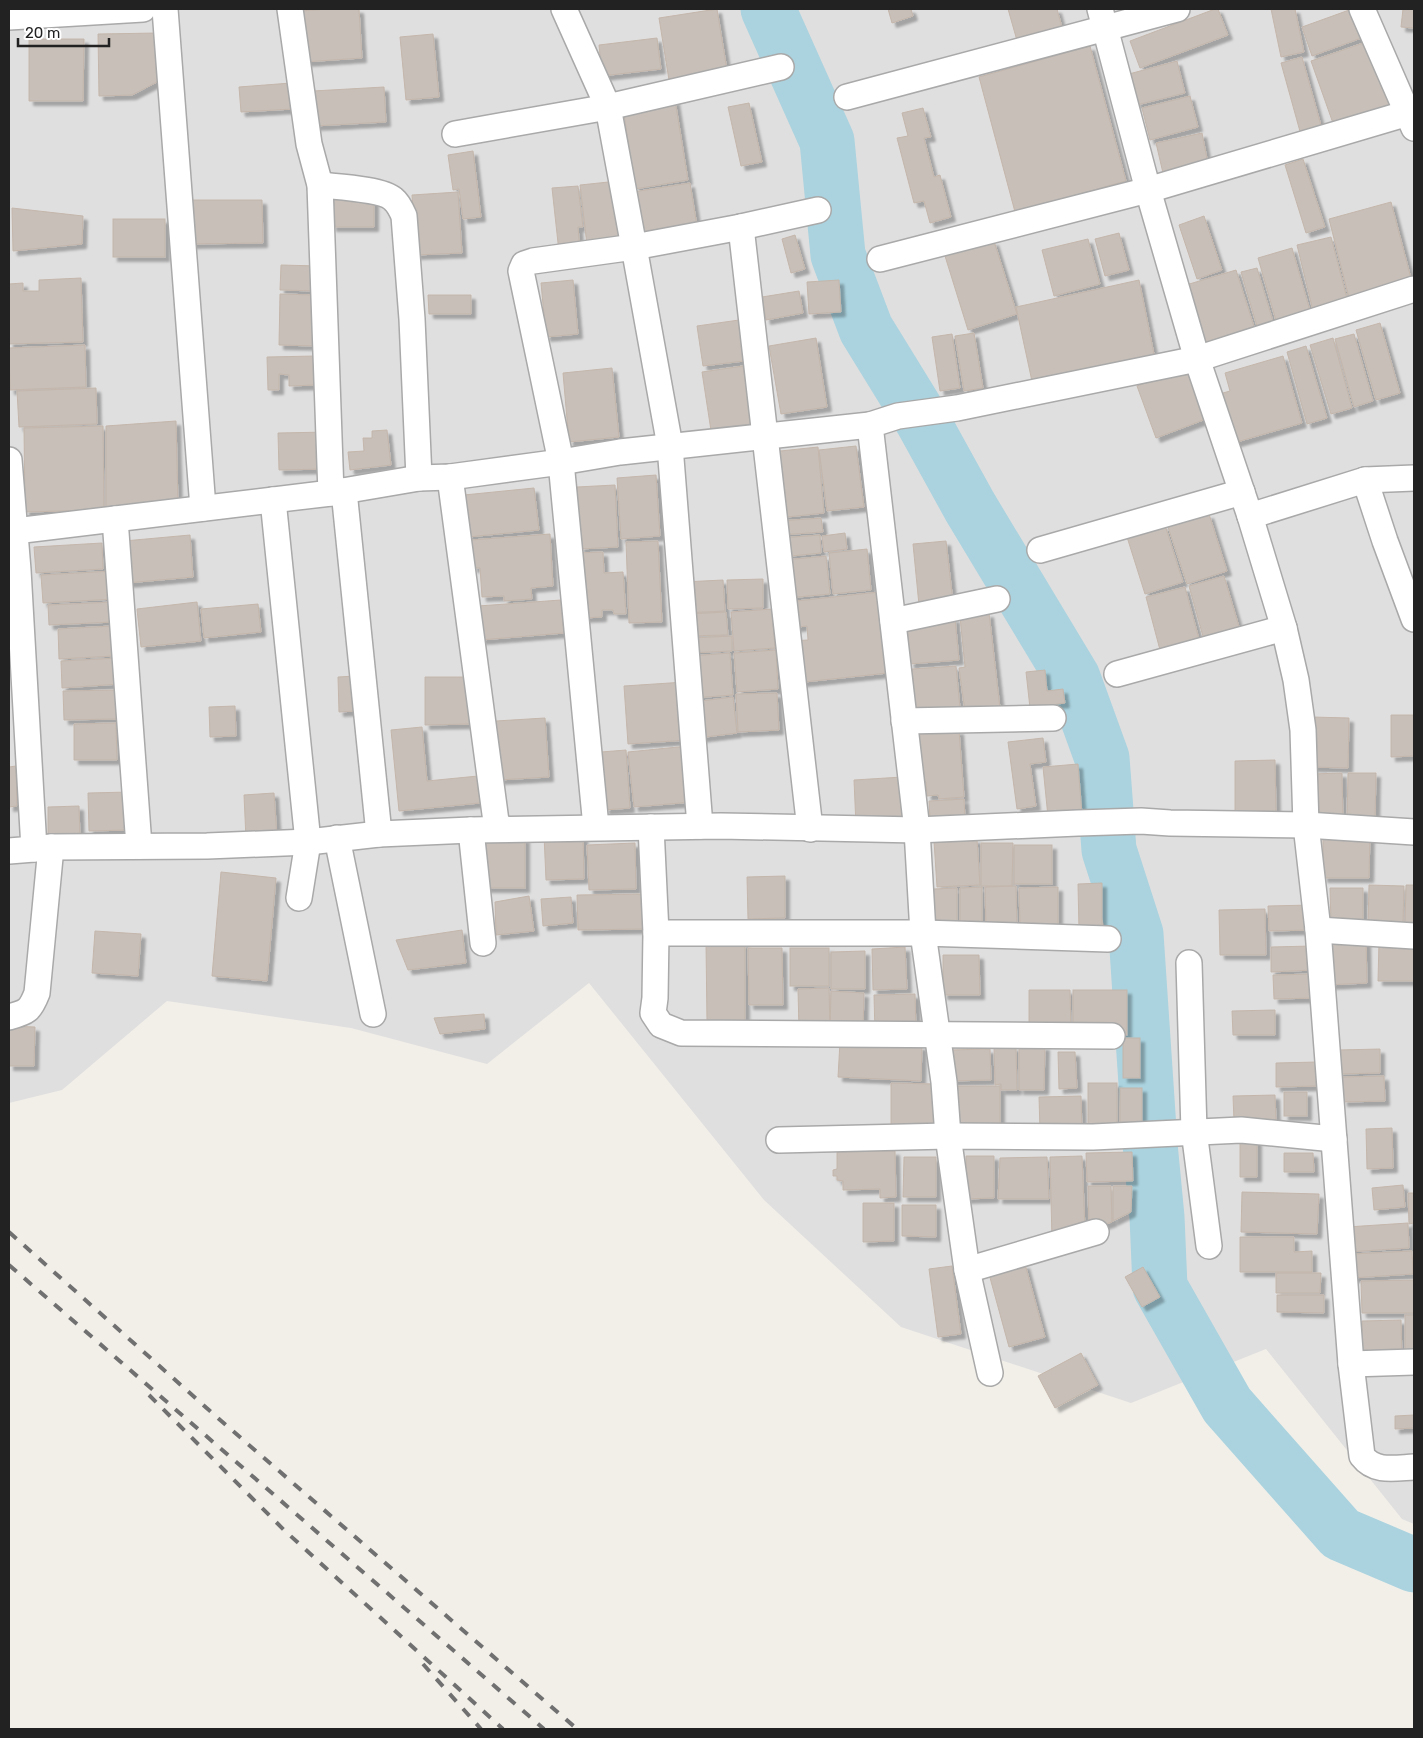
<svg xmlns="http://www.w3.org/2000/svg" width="1423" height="1738" viewBox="0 0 1423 1738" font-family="Rubik,sans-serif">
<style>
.residential{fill:#e0dfdf}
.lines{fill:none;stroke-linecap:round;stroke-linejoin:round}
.river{stroke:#aad3df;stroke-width:55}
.building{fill:#c7bfb8;stroke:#c4b6ab;filter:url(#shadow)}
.minor-casing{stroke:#a9a9a9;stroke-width:28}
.minor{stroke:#fff;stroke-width:25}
.rail{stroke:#707070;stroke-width:4;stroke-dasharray:10 10;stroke-linecap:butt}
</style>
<defs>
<filter id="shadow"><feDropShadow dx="4.5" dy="4.5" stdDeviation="1" flood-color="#0004"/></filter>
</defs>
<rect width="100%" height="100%" fill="#f2efe9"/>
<!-- residential -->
<polygon class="residential" points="9,9 1414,9 1414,1524 1402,1519 1266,1349 1131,1403 901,1327 764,1200 589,983 487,1064 351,1028 167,1001 62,1090 9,1103"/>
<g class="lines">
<!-- river -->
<polyline class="river" points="768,9 827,141 838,255 866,329 922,420 970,507 1073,678 1102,758 1109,850 1136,934 1150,1144 1157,1217 1160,1287 1227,1405 1341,1534 1414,1565"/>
</g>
<!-- building -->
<g class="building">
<polygon points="328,9 359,9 362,58 304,62 300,11"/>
<polygon points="717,9 727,70 669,80 659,18"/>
<polygon points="888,9 911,9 913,16 892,23"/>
<polygon points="1008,9 1057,9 1063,31 1018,44"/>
<polygon points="1215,9 1218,9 1228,35 1140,68 1130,41"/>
<polygon points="1271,9 1295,9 1304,52 1281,57"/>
<polygon points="1352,9 1367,36 1312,56 1302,27"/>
<polygon points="1403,9 1414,9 1414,28 1401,27"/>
<polygon points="157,33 161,80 132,95 99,96 98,34"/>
<polygon points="433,34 439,97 406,100 400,37"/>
<polygon points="657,38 661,69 602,76 599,45"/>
<polygon points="29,39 84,39 83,101 29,101"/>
<polygon points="1372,40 1394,105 1334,126 1311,61"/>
<polygon points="1090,46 1126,181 1015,212 979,77"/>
<polygon points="1302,57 1322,129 1301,135 1281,63"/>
<polygon points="1177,61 1185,93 1137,105 1129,74"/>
<polygon points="291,83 293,109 241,112 239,87"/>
<polygon points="384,87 386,122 314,126 313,91"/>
<polygon points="1190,96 1198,127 1150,140 1142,108"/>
<polygon points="675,100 688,180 635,189 623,108"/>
<polygon points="749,103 762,162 741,166 728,107"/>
<polygon points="923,108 931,137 924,138 934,177 940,175 951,217 930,223 924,201 914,203 897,138 908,136 902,113"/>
<polygon points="1202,133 1208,164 1163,173 1156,143"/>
<polygon points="473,151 481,217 463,219 459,189 453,190 448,155"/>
<polygon points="1303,159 1325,227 1306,233 1285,165"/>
<polygon points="618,181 626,241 587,245 580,185"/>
<polygon points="690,183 698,232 641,241 633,192"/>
<polygon points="578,186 583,227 578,227 580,250 559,252 552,188"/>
<polygon points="458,192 462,253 416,255 412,195"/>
<polygon points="331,197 374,197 374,227 332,227"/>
<polygon points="191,200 262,200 263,243 191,244"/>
<polygon points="1391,202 1413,286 1350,302 1329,219"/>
<polygon points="12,208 83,216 82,244 13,251"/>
<polygon points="1204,216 1222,270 1197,279 1179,225"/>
<rect x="113" y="219" width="52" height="38"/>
<polygon points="1119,233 1129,270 1105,276 1095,239"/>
<polygon points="795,235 805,269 791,273 782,239"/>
<polygon points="1331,237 1349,306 1314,315 1297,245"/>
<polygon points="1088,239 1100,284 1054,296 1042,250"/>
<polygon points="994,241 1017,314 968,330 945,256"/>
<polygon points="1292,248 1311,314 1277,324 1258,258"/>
<polygon points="281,265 318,266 318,291 280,290"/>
<polygon points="1257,268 1275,328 1259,333 1241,272"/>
<polygon points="1236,270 1256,333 1205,349 1186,285"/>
<polygon points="81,278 83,342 9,344 9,284 23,283 23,291 39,291 39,280"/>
<polygon points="573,280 578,334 546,337 541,283"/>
<polygon points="839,280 841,312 809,314 807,282"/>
<polygon points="1139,280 1155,359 1033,386 1016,307"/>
<polygon points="799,291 803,313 766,320 762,297"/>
<polygon points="280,294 317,295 317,346 279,345"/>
<polygon points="428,295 471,295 471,314 429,314"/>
<polygon points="739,320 744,361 703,366 697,326"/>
<polygon points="1380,323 1400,393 1376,400 1356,330"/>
<polygon points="974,333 983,388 964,391 955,336"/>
<polygon points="952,334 960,388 940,391 932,337"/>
<polygon points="1354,334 1373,401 1354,407 1335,339"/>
<polygon points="816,338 827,407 781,414 769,346"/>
<polygon points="1333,338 1352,408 1331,414 1310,345"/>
<polygon points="85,345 86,387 10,390 9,348"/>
<polygon points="1306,346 1327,418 1307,424 1287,352"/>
<polygon points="315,356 316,385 289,386 289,375 279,374 279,390 268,390 267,357"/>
<polygon points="1283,356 1302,423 1230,444 1216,395 1230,391 1225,373"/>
<polygon points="743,366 753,430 712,437 702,372"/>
<polygon points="612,368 619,437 569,442 563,373"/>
<polygon points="1187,368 1206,419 1156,438 1137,386"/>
<polygon points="96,388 97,424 19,427 17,391"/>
<polygon points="176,421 178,504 106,509 106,426"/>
<polygon points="103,426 104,510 25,512 24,428"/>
<polygon points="387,430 391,465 350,470 348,452 364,451 363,438 372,438 372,431"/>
<polygon points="327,432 327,469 279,470 278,433"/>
<polygon points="856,446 864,507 827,511 819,450"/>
<polygon points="818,447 824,513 778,518 771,452"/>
<polygon points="656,475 660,536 621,539 617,478"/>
<polygon points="615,485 618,547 580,549 577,487"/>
<polygon points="534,488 539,530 468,537 464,495"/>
<polygon points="1209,514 1227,571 1187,584 1168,527"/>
<polygon points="821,518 823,532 780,535 779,521"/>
<polygon points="1165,525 1183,582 1145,594 1127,537"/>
<polygon points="845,533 847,549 824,552 822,536"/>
<polygon points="550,534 553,586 531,588 532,599 504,601 504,596 482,597 480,568 473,568 471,540"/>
<polygon points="190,535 193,577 127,583 124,541"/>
<polygon points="820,535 821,553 782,557 780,538"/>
<polygon points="658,541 662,622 629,623 626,542"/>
<polygon points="946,541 953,602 919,605 913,544"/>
<polygon points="102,543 103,569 36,573 34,547"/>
<polygon points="867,549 871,590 833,594 829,553"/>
<polygon points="603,552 604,573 623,572 626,614 614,614 613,610 602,610 602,617 584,618 576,553"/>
<polygon points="826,556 830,594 788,598 785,560"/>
<polygon points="113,571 115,599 43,603 41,575"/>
<polygon points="1224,576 1240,630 1204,640 1189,586"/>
<polygon points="763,579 763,608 728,609 727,580"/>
<polygon points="723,580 725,611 685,613 683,582"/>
<polygon points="1185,587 1199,639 1160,650 1146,597"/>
<polygon points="879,592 888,673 795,683 791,641 808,640 807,626 789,628 787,602"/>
<polygon points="561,600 564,633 481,640 478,606"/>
<polygon points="113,602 114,622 49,625 48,605"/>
<polygon points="197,602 201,641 141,647 137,609"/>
<polygon points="258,604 261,632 204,638 201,609"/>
<polygon points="772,609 775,648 734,651 731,612"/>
<polygon points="726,612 728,635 688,636 687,614"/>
<polygon points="989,613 1000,708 965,712 959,668 965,667 960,617"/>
<polygon points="955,618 959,660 910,664 906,621"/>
<polygon points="112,626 114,656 59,659 58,629"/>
<polygon points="732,636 732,651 689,653 688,638"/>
<polygon points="776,650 778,689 737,692 734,653"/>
<polygon points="730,653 733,695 692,698 690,656"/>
<polygon points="119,658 120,684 62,688 61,661"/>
<polygon points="956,666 960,708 915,712 912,669"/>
<polygon points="1045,670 1047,691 1063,689 1065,703 1030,708 1026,672"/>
<polygon points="355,676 356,711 339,712 338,677"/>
<polygon points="425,677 471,677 472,724 425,725"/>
<polygon points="685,682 689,740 628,744 624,686"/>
<polygon points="117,690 117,719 64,720 63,691"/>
<polygon points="777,693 779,730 738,732 736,694"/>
<polygon points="733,697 737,733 698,738 693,702"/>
<polygon points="235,706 236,736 210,737 209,707"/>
<polygon points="1391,715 1414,715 1414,756 1391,757"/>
<polygon points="1312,717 1349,718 1348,768 1310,767"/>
<polygon points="545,718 549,777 499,780 496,721"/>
<polygon points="116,723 117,760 74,760 74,724"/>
<polygon points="422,727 427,781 478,776 480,803 399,811 391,730"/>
<polygon points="959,730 964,797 939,799 938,795 927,796 926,782 918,777 916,734"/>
<polygon points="1043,738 1046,762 1030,764 1036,806 1017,809 1008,742"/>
<polygon points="688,746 693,802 634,807 628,752"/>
<polygon points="626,750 630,808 605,810 601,752"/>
<polygon points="1275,760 1276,812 1235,812 1235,761"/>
<polygon points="1078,764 1082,814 1048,817 1043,767"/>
<polygon points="16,766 17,806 9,807 9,767"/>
<polygon points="1342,773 1343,821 1312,822 1311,774"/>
<polygon points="1348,773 1376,773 1375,820 1347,820"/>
<polygon points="902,777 905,823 856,826 854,780"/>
<polygon points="129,792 129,830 89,831 88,793"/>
<polygon points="274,793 277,837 246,839 244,795"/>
<polygon points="964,799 965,818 930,820 929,801"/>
<polygon points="79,806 80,838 48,839 48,807"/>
<polygon points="583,833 584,879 546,880 544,835"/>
<polygon points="1323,833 1370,833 1369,878 1323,878"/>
<rect x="485" y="838" width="40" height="50"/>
<polygon points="977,839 980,885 937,887 934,841"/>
<polygon points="635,843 636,889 589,890 587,845"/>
<polygon points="981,843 1013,843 1012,886 981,886"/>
<rect x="1014" y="845" width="38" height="39"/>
<polygon points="221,872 276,878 267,981 212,976"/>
<polygon points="785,876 785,918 748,919 747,877"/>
<polygon points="1102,883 1102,930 1079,930 1078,884"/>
<polygon points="1369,885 1404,886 1403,925 1368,925"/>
<polygon points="1406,885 1414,885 1414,923 1405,923"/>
<polygon points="1016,886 1017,930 986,931 985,887"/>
<polygon points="982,887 982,928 960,928 960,888"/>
<polygon points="1058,887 1058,925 1020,926 1019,888"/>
<polygon points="957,888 957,932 934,932 933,889"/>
<polygon points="1330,888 1363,888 1363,924 1331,925"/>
<polygon points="645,894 645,929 578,930 577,895"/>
<polygon points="529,896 534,931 496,935 495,902"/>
<polygon points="571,897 573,923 543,926 541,899"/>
<polygon points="1311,905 1311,930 1269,931 1268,906"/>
<polygon points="1265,909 1266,955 1220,955 1219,910"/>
<polygon points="462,930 466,963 408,970 396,940"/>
<polygon points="95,931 141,934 138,976 92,973"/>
<polygon points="1366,939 1367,983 1327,985 1326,940"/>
<polygon points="1379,942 1414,942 1414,981 1378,981"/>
<polygon points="706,943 745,943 745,1022 707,1022"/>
<polygon points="1312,946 1313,970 1271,972 1271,947"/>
<polygon points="905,947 907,989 873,990 872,949"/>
<polygon points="748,948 782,948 783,1005 749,1005"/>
<rect x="790" y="948" width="39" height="38"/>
<polygon points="865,951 865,989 831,989 831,952"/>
<polygon points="943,955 979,955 980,995 943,995"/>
<polygon points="1315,974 1316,998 1274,999 1273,975"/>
<polygon points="829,988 830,1029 799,1030 798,989"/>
<polygon points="1029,990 1070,990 1071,1030 1029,1030"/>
<rect x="1073" y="990" width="54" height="45"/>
<polygon points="831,991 864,993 863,1030 830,1029"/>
<polygon points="915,994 916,1032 875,1033 874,995"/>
<polygon points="1275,1010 1275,1035 1233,1035 1232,1011"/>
<polygon points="484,1014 485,1029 440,1034 434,1018"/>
<polygon points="9,1026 35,1027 34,1066 9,1066"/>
<rect x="1123" y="1038" width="17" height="40"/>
<polygon points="840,1042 922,1046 921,1081 838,1077"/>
<polygon points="1019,1046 1045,1046 1044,1090 1019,1090"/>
<polygon points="994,1047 1016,1047 1017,1090 1001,1090 1001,1084 995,1085"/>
<polygon points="990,1049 991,1080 949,1081 948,1050"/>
<polygon points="1380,1049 1380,1073 1338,1074 1338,1050"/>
<polygon points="1058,1052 1075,1052 1077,1088 1059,1089"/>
<polygon points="1317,1062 1318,1086 1276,1087 1276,1063"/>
<polygon points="1384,1076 1385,1101 1343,1102 1342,1077"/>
<polygon points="891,1083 936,1084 935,1129 891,1128"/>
<rect x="1088" y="1083" width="29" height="44"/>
<rect x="957" y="1086" width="43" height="45"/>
<rect x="1120" y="1088" width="22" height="41"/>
<rect x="1284" y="1092" width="23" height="24"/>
<polygon points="1275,1095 1276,1120 1234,1121 1233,1096"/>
<polygon points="1081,1096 1082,1130 1040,1131 1039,1097"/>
<polygon points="1392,1128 1393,1168 1367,1169 1366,1129"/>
<polygon points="1240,1136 1257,1137 1257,1177 1240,1177"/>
<polygon points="895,1151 896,1197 880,1198 880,1189 843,1190 843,1181 837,1180 837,1176 833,1176 833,1170 837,1169 837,1152"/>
<polygon points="1132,1152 1133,1181 1087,1182 1086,1153"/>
<polygon points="1284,1153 1313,1153 1314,1172 1284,1172"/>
<polygon points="966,1156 994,1156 994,1198 966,1199"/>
<polygon points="1082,1156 1085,1229 1052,1241 1050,1157"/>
<polygon points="904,1157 936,1157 936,1197 903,1197"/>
<polygon points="1047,1157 1049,1199 998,1199 1000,1158"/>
<polygon points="1403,1185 1405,1207 1374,1210 1372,1188"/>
<polygon points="1088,1186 1111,1186 1112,1222 1089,1230"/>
<polygon points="1113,1186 1132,1186 1131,1212 1113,1221"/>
<polygon points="1242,1192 1319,1194 1317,1234 1241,1232"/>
<polygon points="1408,1193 1414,1193 1414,1223 1409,1224"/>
<polygon points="863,1203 894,1203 894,1241 863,1242"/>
<polygon points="902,1205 936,1205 936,1237 902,1236"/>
<polygon points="1408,1223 1409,1248 1348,1252 1347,1227"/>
<polygon points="1240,1237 1294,1237 1294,1252 1312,1251 1312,1272 1240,1272"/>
<polygon points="1412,1251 1413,1274 1352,1278 1351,1254"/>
<polygon points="1025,1264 1045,1337 1009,1347 989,1274"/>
<polygon points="952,1266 961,1334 938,1337 929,1269"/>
<polygon points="1143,1267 1160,1297 1142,1307 1125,1277"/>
<polygon points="1276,1273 1321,1273 1320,1293 1276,1293"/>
<polygon points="1414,1280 1414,1313 1362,1313 1361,1281"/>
<polygon points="1277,1295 1324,1295 1324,1313 1277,1312"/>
<rect x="1405" y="1315" width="9" height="38"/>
<polygon points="1401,1320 1402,1359 1362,1359 1362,1321"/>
<polygon points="1081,1353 1098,1385 1055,1408 1038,1376"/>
<polygon points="1414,1415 1414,1428 1395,1429 1395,1416"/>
</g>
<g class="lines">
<defs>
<g id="minor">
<polyline points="165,9 203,508"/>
<polyline points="290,9 309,144 320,185 331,493"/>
<polyline points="564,9 608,107 634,247 741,227 818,210"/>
<path d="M1100,9L1148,190L1197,359L1250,516L1284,628L1296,680L1303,730L1306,825L1318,930L1351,1364L1362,1456C1375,1473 1395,1468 1414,1467"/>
<polyline points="1362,9 1414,128"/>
<polyline points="9,17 143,9"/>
<polyline points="847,97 1177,9"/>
<polyline points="455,134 608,107 781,67"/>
<path d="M320,185C337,187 382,189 393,199C398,203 401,209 404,216L412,319L419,478"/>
<polyline points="741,227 810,829"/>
<polyline points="880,259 1148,190 1408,113"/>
<polyline points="9,460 18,570 34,849 9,851"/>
<polyline points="450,477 497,829"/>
<polyline points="1365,480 1385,541 1414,619"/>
<polyline points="344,491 379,834"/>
<polyline points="273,500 308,842 299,898"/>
<polyline points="1250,516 1365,480 1414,478"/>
<polyline points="115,519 139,846"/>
<polyline points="15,531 331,493 419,478 450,477 561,462 620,452 870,425"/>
<polyline points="1040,550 1242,492"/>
<polyline points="893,621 997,599"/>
<polyline points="1117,674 1284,628"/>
<polyline points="904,721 1053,718"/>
<polyline points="596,827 561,462 521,271 524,264 533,261 634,247 670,446 700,826"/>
<polyline points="651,827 656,933 655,998 653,1013 661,1025 681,1033 1112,1036"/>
<polyline points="471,830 483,943"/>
<polyline points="337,838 373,1014"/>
<polyline points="34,849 51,847 207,846 308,842 379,834 471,830 721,826 917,830 1078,823 1141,821 1170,823 1306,825 1414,832"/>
<polyline points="1318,930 1414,936"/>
<polyline points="656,933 923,933 1108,939"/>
<polyline points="1189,963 1194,1131 1209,1246"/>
<path d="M9,1017C27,1012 30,1011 37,993L51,847"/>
<polyline points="779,1140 948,1136 1093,1137 1241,1130 1334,1139"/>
<polyline points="967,1270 1096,1232"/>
<polyline points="1351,1364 1414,1362"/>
<polyline points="990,1373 967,1270 948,1136 944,1082 923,933 917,830 870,425 898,416 957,408 1197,359 1414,289"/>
</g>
</defs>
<!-- minor casing -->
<use href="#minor" class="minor-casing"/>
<!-- minor -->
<use href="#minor" class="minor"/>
<!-- rail -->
<g class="rail">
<polyline points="9,1232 219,1419 577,1729"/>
<polyline points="9,1265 544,1729"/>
<polyline points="149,1395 284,1530 503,1729"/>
<polyline points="423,1664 481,1729"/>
</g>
</g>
<!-- border -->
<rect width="1423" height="1738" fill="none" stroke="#222222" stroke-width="20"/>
<!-- scale -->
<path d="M18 38v8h91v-8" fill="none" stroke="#222222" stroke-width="2.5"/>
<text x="25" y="38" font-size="15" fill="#222222" stroke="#ffffff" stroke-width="4" paint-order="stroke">20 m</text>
</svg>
